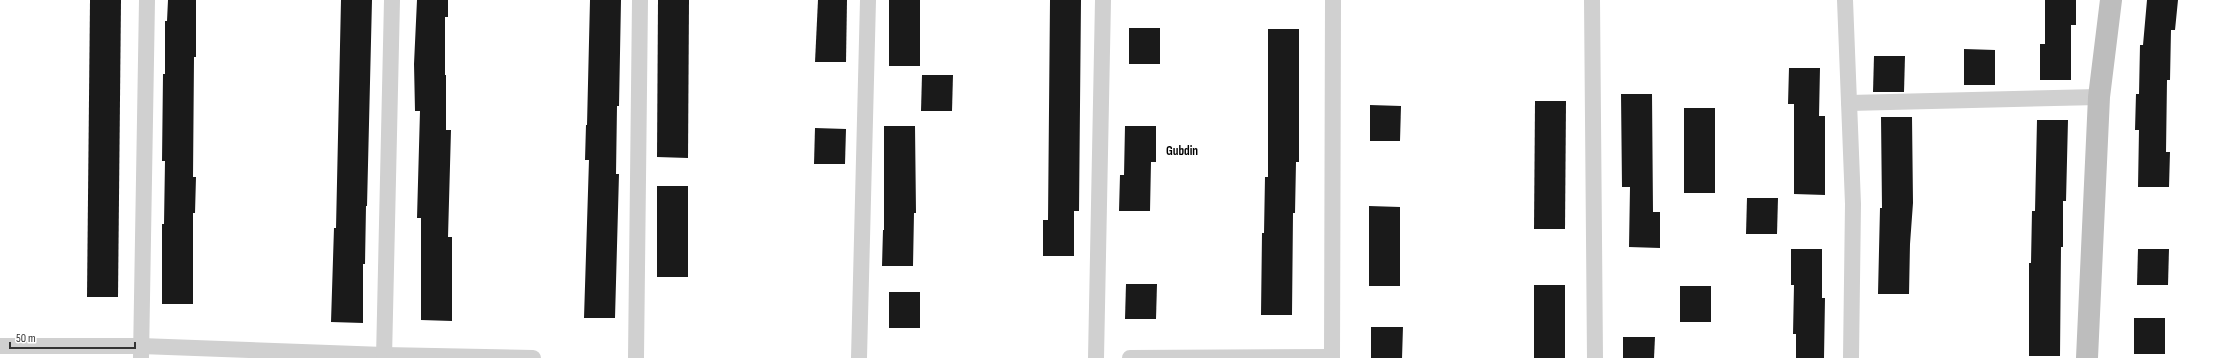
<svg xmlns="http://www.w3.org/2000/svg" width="2226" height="358" viewBox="0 0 2226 358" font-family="'Sofia Sans Condensed',sans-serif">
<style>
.building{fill:#1a1a1a}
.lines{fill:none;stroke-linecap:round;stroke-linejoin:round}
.street{stroke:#d0d0d0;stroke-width:16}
.secondary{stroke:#bdbdbd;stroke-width:22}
.labels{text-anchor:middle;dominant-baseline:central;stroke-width:4;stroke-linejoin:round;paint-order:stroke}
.quarter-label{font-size:13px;font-weight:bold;fill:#000;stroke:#fff}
</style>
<rect width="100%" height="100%" fill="#fff"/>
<!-- building -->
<g class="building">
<polygon points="90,0 121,0 118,297 87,297"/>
<polygon points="168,0 196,0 196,57 194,57 193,177 196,177 195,213 193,213 193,304 162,304 162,224 164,224 165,161 162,161 163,74 165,74 165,21 167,21"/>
<polygon points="341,0 372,0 367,206 366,206 365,264 363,264 363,323 331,322 334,228 336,228"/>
<polygon points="417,0 448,0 448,17 445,17 445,75 446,75 446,130 451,130 448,237 452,237 452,321 421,320 421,218 417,218 420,111 415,111 414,64"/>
<polygon points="590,0 621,0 619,106 617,106 616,174 619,174 615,318 584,318 589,160 585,160 586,125 587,125"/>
<polygon points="658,0 689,0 688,158 657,157"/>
<polygon points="818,0 847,0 846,62 815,62"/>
<rect x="889" y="0" width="31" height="66"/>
<polygon points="1050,0 1081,0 1079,211 1074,211 1074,256 1043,256 1043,220 1048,220"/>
<polygon points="2045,0 2076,0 2076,25 2071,25 2071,80 2040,80 2040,44 2045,44"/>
<polygon points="2147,0 2178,0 2175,30 2171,30 2170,80 2167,80 2166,152 2170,152 2169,187 2138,187 2139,130 2135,130 2136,94 2139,94 2140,45 2143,45"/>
<rect x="1129" y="28" width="31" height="36"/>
<polygon points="1268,29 1299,29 1299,162 1296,162 1295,213 1293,213 1292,315 1261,315 1262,233 1264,233 1265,177 1268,177"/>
<polygon points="1964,49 1995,50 1995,85 1964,85"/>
<polygon points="1874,56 1905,56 1904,92 1873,92"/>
<polygon points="1789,68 1820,68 1819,116 1825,116 1825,195 1794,194 1794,104 1788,104"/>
<polygon points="922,75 953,75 952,111 921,111"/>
<polygon points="1621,94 1652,94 1653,212 1660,212 1660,248 1629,247 1630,187 1622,187"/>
<polygon points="1535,101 1566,101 1565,229 1534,229"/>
<polygon points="1370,105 1401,106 1400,141 1370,141"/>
<rect x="1684" y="108" width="31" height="85"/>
<polygon points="1881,117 1912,117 1913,203 1910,244 1909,294 1878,294 1880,208 1882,208"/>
<polygon points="2037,120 2068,120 2066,201 2063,201 2063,247 2061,247 2060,356 2029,356 2029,263 2031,263 2032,211 2035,211"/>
<polygon points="884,126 915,126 916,213 914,213 913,266 882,266 883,230 884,230"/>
<polygon points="1125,126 1156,126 1156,162 1151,162 1150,211 1119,211 1120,175 1124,175"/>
<polygon points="815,128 846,129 845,164 814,164"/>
<rect x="657" y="186" width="31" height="91"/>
<polygon points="1747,198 1778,198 1777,234 1746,234"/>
<polygon points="1369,206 1400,207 1400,286 1369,286"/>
<polygon points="1791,249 1822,249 1822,298 1825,298 1824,358 1796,358 1796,334 1793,334 1794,285 1791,285"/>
<polygon points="2138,249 2169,249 2168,285 2137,285"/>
<polygon points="1126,284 1157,284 1156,319 1125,319"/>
<rect x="1534" y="285" width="31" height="73"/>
<rect x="1680" y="286" width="31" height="36"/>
<rect x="889" y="292" width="31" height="36"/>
<rect x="2134" y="318" width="31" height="36"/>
<polygon points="1371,327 1403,327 1402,358 1371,358"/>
<polygon points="1623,337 1655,337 1654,358 1623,358"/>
</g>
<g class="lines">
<!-- street -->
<g class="street">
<polyline points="1592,0 1595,358"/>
<polyline points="1845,0 1853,204 1851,358"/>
<polyline points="1849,103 2099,97"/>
<polyline points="0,346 141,346 384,355 533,358"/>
<polyline points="141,358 147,0"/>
<polyline points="384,358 392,0"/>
<polyline points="636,358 640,0"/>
<polyline points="859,358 868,0"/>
<polyline points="1096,358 1103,0"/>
<polyline points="1130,358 1332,357"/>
<polyline points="1332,358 1333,0"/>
</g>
<!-- secondary -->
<polyline class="secondary" points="2087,358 2099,97 2111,0"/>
</g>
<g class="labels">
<!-- quarter labels -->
<g class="quarter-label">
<text x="1182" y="151">Gubdin</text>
</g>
</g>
<!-- scale -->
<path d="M10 342v6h125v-6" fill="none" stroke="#333333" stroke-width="2"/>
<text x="16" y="342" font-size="12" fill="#333333" stroke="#ffffff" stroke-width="3" paint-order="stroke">50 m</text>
</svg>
